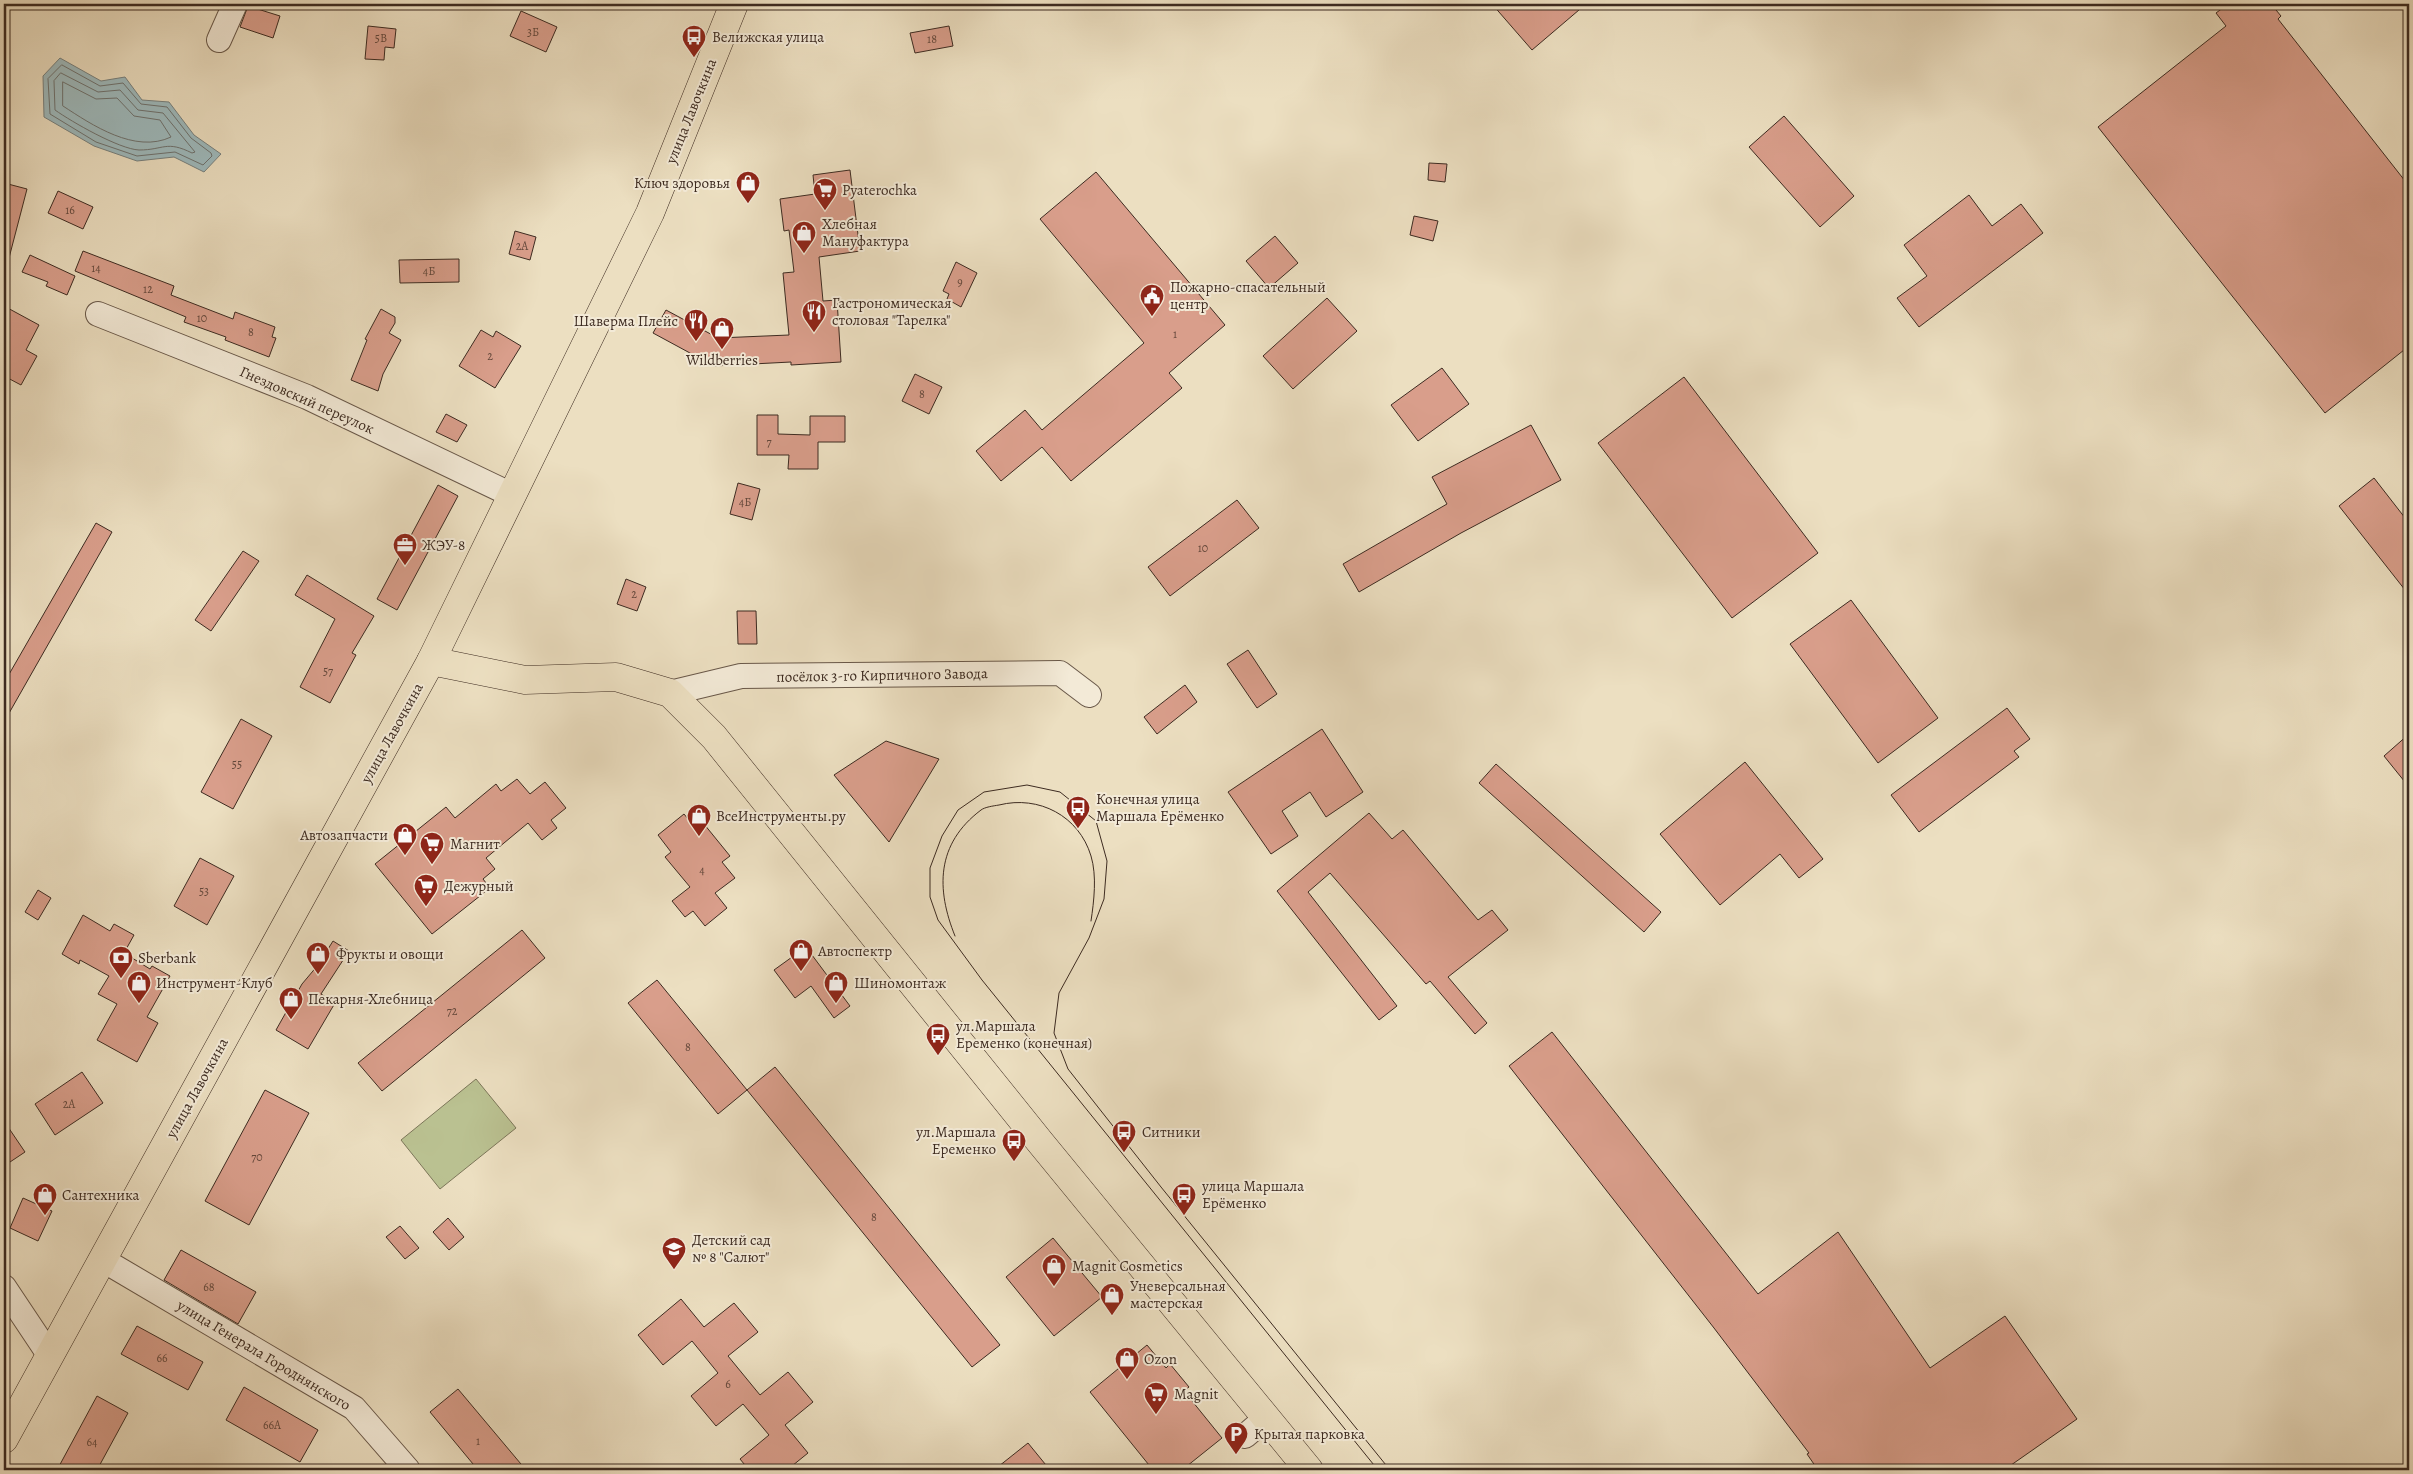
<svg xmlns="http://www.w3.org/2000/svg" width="2413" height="1474" viewBox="0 0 2413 1474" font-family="Alegreya,serif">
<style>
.green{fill:#bac191;stroke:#7c7659}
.water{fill:#9ebabd;stroke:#77817f}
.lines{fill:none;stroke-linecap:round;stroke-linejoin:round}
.shore{stroke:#6e726f;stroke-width:1}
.building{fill:#d99e8b;stroke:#3d2b21}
.minor-casing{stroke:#695849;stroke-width:26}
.major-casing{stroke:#3d2b21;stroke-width:29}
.minor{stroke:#f3ead7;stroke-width:24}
.major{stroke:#ecdfc1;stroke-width:28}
.tram{stroke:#3d2b21;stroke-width:1}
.labels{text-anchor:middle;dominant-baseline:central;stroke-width:4;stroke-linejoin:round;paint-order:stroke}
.number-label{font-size:12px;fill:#64483c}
.poi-label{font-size:15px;fill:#3d2b21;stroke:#f3ead7;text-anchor:start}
.street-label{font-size:15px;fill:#3d2b21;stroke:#f3ead7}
</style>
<rect width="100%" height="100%" fill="#ecdfc1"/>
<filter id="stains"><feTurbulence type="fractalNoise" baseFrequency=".004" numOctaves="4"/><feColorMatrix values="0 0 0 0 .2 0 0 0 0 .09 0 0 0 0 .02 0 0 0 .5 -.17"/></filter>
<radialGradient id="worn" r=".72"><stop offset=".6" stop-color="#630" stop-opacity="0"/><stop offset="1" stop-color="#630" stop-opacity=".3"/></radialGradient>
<!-- green -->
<polygon class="green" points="476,1079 516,1128 440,1189 401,1140"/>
<!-- water -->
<polygon class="water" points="60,58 101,81 125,77 142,100 169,102 194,135 221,154 204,172 174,157 137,161 94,146 44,117 43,76"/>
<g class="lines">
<!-- shore -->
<g class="shore">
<polygon points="62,65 100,86 123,83 141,104 167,107 191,138 211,153 212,156 203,165 175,152 137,156 96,142 50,114 48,79"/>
<path d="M61,73L98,92L120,90L138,110L163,113L195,152L192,153C166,140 164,150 139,150C119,149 72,122 55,110L54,81Z"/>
<path d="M63,82L96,99L117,98L134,116L160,120L171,137C135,154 92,125 63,106Z"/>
</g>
</g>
<!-- building -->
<g class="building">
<polygon points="1492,4 1586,4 1532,50"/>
<polygon points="2228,4 2271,4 2281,16 2278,19 2409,186 2409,346 2325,413 2098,127 2226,26 2216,13"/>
<polygon points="248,6 280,16 273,38 240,27"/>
<polygon points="521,11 557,27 546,52 510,36"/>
<polygon points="368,26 396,29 394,48 385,47 384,60 365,59"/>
<polygon points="949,26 953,46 915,53 910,33"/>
<polygon points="1784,116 1854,196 1820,227 1749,147"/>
<polygon points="1429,163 1447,164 1445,182 1428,180"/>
<polygon points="850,170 860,251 819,257 823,301 837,300 841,362 791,365 791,362 714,366 653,333 666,310 718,338 789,335 783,273 794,272 789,230 784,231 780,199 815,194 813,175"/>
<polygon points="1096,172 1225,325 1169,373 1182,388 1071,481 1042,447 1001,481 976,451 1025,410 1042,430 1144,343 1040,219"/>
<polygon points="8,184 27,189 9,258 4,258 4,201"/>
<polygon points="58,191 93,207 83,229 48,213"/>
<polygon points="1969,195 1992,226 2021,204 2043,233 1919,327 1897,298 1927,276 1904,245"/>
<polygon points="1414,216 1438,221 1433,241 1410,235"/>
<polygon points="515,231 536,237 530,260 509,254"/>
<polygon points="1275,236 1298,263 1269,288 1246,261"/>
<polygon points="83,251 174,286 171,295 233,319 235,312 275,327 272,337 276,338 269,357 225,340 226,337 184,322 186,317 75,271"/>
<polygon points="30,255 75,276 67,295 46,286 48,282 22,272"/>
<polygon points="459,259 459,282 400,283 399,260"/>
<polygon points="956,262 977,273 961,307 947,299 949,294 943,291"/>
<polygon points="1327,298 1357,331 1293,389 1263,356"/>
<polygon points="4,306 39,325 26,350 37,356 21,385 4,376"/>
<polygon points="381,309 395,317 395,323 389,333 401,340 383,374 378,391 351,380 367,340 365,339"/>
<polygon points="481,330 493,337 496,331 521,346 495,388 459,366"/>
<polygon points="1442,368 1469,404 1418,441 1391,405"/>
<polygon points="915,374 942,387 929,414 902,401"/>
<polygon points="1684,377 1818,553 1732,618 1598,443"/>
<polygon points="446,414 467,425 457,442 436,432"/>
<polygon points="757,415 778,415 778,434 810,435 810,416 845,416 845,442 818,442 818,469 788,469 789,455 757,455"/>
<polygon points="1531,425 1561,480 1461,533 1359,592 1343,564 1447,504 1432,477"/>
<polygon points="2374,478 2409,523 2409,595 2339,506"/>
<polygon points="738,483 760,489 752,520 730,514"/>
<polygon points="438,485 458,496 397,610 377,599"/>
<polygon points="1237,500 1259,528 1170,596 1148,567"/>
<polygon points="96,523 112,532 4,722 4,683"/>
<polygon points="243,551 259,561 211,631 195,620"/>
<polygon points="307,575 374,616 352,653 356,655 330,703 300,687 335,619 295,595"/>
<polygon points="626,579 646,587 637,611 617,604"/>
<polygon points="1851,600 1938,718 1878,763 1790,644"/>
<polygon points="737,611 756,611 757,644 738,644"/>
<polygon points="1248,650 1277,694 1257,708 1227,664"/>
<polygon points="1185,685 1197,702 1157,734 1144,717"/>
<polygon points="2007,708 2030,739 2014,751 2019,757 1919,832 1891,795"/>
<polygon points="241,719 272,736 233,809 201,792"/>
<polygon points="1322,729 1363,792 1326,817 1310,792 1282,811 1298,836 1271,854 1228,792"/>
<polygon points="2409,734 2409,787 2384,756"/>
<polygon points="886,741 939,759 889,842 834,775"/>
<polygon points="1745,762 1823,859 1799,878 1780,854 1720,905 1660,834"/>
<polygon points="1496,764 1661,912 1644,932 1479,783"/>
<polygon points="517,779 530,794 545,782 566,808 551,820 557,828 542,840 528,823 486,858 495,869 483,879 490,888 432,934 375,864 446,807 455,818 496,784 501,791"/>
<polygon points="1369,813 1392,839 1403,830 1478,920 1492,910 1508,930 1448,977 1487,1023 1475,1034 1430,981 1426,984 1330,873 1308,892 1397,1006 1379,1020 1277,891"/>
<polygon points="684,814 697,830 704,824 730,856 722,862 735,878 715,893 727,908 705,926 693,911 685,917 672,901 690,887 665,857 671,852 658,835"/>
<polygon points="200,858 234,876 207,925 174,906"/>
<polygon points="38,890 51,898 38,920 25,912"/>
<polygon points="83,915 110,931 114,924 134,935 124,953 150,969 152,966 170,976 147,1017 158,1023 137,1062 97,1040 117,1004 98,994 109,976 80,960 79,964 62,954"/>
<polygon points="522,930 545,958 382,1091 358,1063"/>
<polygon points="333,941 349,951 321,994 335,1003 308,1049 276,1030 302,984 318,965"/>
<polygon points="806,947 850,1006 834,1018 811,986 795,998 774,970"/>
<polygon points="657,980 747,1090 718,1114 628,1003"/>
<polygon points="1552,1032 1758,1294 1838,1232 1930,1368 2005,1316 2077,1419 2004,1470 1818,1470 1807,1454 1809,1453 1714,1328 1509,1066"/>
<polygon points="775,1067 1000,1345 972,1367 747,1090"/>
<polygon points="82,1072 103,1103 55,1135 35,1104"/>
<polygon points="265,1090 309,1113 249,1225 205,1201"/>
<polygon points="4,1121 25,1152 4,1166"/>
<polygon points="23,1198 52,1211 38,1241 10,1228"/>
<polygon points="448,1218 464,1237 449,1250 433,1232"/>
<polygon points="400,1226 419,1248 405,1259 386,1237"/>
<polygon points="1053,1238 1102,1297 1054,1336 1006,1277"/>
<polygon points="181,1250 256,1292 238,1324 164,1280"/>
<polygon points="681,1299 704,1327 734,1303 758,1332 728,1356 760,1395 788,1372 813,1402 785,1425 808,1453 787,1470 749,1470 740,1459 769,1435 743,1404 716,1426 691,1396 718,1373 692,1341 663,1365 638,1335"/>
<polygon points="137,1326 203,1362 188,1390 121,1354"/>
<polygon points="1147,1345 1166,1368 1170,1364 1189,1387 1184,1391 1222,1438 1182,1470 1153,1470 1090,1392"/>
<polygon points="244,1387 318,1430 300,1462 226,1420"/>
<polygon points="458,1389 526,1470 478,1470 430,1412"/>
<polygon points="97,1396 128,1413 97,1470 57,1470"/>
<polygon points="1028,1443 1050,1470 994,1470"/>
</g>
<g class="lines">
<defs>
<g id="minor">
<polyline points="219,40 235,4"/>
<polyline points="98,314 307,397 512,495"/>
<polyline points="670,693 741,676 1060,673 1089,695"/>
<polyline points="103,1260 354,1408 408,1470"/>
<polyline points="4,1287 50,1356"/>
<polyline points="1245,1436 1266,1418"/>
</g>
<g id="major">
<polyline points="431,661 525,680 616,677 670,693 714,737 1040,1142 1309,1470"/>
<polyline points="4,1439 431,661 650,213 734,4"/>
</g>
</defs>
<!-- minor casing -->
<use href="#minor" class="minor-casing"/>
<!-- major casing -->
<use href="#major" class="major-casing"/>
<!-- minor -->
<use href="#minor" class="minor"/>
<!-- major -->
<use href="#major" class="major"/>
<!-- tram -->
<g class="tram">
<path d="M955,936C936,889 936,844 981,810C985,807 993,806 999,805C1039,795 1079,816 1091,856C1097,876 1094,901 1091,921"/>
<polyline points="1378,1470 982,980 938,920 930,897 930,868 942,836 958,810 984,792 1027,785 1060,792 1096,821 1107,861 1104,899 1089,938 1059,993 1054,1033 1068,1069 1161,1187 1390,1470"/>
</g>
</g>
<!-- icons -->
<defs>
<symbol id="bus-pin" viewBox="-11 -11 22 30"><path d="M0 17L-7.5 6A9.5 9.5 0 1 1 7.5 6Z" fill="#8f2418" stroke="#f3ead7"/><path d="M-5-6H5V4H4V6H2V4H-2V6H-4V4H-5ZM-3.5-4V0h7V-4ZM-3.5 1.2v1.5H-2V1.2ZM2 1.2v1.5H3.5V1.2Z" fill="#fff"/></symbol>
<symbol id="shop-pin" viewBox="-11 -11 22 30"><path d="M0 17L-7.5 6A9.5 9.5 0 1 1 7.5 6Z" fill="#8f2418" stroke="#f3ead7"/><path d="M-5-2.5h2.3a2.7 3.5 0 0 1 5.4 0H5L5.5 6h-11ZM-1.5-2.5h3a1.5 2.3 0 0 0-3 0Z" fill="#fff"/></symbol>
<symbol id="supermarket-pin" viewBox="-11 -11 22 30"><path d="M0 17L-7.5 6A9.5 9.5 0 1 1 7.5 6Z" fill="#8f2418" stroke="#f3ead7"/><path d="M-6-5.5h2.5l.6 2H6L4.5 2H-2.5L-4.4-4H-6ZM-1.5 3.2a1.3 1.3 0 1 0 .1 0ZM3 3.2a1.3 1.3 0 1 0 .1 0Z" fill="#fff"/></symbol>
<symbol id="civic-pin" viewBox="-11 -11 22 30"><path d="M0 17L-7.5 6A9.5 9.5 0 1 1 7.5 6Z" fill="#8f2418" stroke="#f3ead7"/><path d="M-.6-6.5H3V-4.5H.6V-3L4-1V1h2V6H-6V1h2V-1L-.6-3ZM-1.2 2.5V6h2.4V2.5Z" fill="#fff"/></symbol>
<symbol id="restaurant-pin" viewBox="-11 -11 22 30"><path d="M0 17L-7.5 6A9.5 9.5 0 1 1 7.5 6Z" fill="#8f2418" stroke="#f3ead7"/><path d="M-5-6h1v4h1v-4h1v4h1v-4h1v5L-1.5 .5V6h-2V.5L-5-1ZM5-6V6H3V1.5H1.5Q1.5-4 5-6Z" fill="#fff"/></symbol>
<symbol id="office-pin" viewBox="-11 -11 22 30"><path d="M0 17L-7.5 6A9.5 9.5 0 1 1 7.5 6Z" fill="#8f2418" stroke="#f3ead7"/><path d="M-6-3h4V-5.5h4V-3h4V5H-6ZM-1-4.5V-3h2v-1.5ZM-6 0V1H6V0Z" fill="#fff"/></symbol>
<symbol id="bank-pin" viewBox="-11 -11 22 30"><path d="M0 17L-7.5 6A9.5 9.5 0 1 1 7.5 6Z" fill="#8f2418" stroke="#f3ead7"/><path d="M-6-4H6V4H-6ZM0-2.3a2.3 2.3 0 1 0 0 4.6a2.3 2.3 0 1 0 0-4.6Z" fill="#fff"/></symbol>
<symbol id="school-pin" viewBox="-11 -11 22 30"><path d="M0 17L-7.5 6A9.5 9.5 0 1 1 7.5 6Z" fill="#8f2418" stroke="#f3ead7"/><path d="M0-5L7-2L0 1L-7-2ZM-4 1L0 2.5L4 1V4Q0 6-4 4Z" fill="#fff"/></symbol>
<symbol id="parking-pin" viewBox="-11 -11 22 30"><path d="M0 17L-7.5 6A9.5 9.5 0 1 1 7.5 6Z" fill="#8f2418" stroke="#f3ead7"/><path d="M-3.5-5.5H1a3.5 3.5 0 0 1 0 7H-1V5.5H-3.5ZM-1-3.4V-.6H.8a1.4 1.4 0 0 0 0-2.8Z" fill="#fff"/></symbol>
</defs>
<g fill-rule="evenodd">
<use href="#bus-pin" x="680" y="23" width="28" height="38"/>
<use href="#shop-pin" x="734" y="169" width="28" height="38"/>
<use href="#supermarket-pin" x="811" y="176" width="28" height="38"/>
<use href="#shop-pin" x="790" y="219" width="28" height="38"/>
<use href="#civic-pin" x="1138" y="282" width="28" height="38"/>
<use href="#restaurant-pin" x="800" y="298" width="28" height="38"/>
<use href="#restaurant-pin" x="682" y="307" width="28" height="38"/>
<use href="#shop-pin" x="708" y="315" width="28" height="38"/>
<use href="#office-pin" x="391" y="531" width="28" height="38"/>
<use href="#bus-pin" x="1064" y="794" width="28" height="38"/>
<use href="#shop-pin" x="685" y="802" width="28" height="38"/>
<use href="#shop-pin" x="391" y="821" width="28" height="38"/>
<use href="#supermarket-pin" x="418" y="830" width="28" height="38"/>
<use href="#supermarket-pin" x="412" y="872" width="28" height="38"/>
<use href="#shop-pin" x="787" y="937" width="28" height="38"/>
<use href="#shop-pin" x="304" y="940" width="28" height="38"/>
<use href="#bank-pin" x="107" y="944" width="28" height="38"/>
<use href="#shop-pin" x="125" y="969" width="28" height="38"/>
<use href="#shop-pin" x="822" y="969" width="28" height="38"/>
<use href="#shop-pin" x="277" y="985" width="28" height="38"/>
<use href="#bus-pin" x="924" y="1021" width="28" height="38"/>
<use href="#bus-pin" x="1110" y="1118" width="28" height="38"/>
<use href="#bus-pin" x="1000" y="1127" width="28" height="38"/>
<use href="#shop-pin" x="31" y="1181" width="28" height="38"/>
<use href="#bus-pin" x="1170" y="1181" width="28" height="38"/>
<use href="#school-pin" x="660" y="1235" width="28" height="38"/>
<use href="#shop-pin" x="1040" y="1252" width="28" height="38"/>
<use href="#shop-pin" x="1098" y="1281" width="28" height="38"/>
<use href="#shop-pin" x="1113" y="1345" width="28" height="38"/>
<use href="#supermarket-pin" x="1142" y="1380" width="28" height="38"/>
<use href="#parking-pin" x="1222" y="1420" width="28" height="38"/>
</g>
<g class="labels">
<!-- number labels -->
<g class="number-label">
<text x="533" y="32">3Б</text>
<text x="381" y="38">5В</text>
<text x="932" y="39">18</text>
<text x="70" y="210">16</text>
<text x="522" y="246">2А</text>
<text x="96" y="268">14</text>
<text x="429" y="271">4Б</text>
<text x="960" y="282">9</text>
<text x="148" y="289">12</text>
<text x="202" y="318">10</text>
<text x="251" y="332">8</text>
<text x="1175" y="334">1</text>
<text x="490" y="356">2</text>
<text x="922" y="394">8</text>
<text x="769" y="442">7</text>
<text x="745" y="502">4Б</text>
<text x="1203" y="548">10</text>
<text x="634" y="594">2</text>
<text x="328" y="671">57</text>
<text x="237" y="764">55</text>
<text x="702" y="870">4</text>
<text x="204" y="891">53</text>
<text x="452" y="1011">72</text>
<text x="688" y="1047">8</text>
<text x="69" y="1104">2А</text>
<text x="257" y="1157">70</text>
<text x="874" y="1217">8</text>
<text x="209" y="1287">68</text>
<text x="162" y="1358">66</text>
<text x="728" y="1384">6</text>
<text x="272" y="1425">66А</text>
<text x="478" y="1441">1</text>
<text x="92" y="1442">64</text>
</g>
<!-- poi labels -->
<g class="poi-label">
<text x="712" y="37">Велижская улица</text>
<text x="730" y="183" text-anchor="end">Ключ здоровья</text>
<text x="842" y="190">Pyaterochka</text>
<text x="822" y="224">Хлебная<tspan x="822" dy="17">Мануфактура</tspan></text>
<text x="1170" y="287">Пожарно-спасательный<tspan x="1170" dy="17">центр</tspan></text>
<text x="832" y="303">Гастрономическая<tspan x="832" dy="17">столовая "Тарелка"</tspan></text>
<text x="678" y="321" text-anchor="end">Шаверма Плейс</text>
<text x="722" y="360" text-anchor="middle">Wildberries</text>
<text x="422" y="545">ЖЭУ-8</text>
<text x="1096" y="799">Конечная улица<tspan x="1096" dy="17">Маршала Ерёменко</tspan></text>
<text x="716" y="816">ВсеИнструменты.ру</text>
<text x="388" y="835" text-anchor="end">Автозапчасти</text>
<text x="450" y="844">Магнит</text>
<text x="444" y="886">Дежурный</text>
<text x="818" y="951">Автоспектр</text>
<text x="336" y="954">Фрукты и овощи</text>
<text x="138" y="958">Sberbank</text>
<text x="156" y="983">Инструмент-Клуб</text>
<text x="854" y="983">Шиномонтаж</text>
<text x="308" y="999">Пекарня-Хлебница</text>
<text x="956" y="1026">ул.Маршала<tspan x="956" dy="17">Еременко (конечная)</tspan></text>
<text x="996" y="1132" text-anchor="end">ул.Маршала<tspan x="996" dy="17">Еременко</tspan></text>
<text x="1142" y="1132">Ситники</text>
<text x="1202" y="1186">улица Маршала<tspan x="1202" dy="17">Ерёменко</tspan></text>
<text x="62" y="1195">Сантехника</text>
<text x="692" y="1240">Детский сад<tspan x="692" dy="17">№ 8 "Салют"</tspan></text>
<text x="1072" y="1266">Magnit Cosmetics</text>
<text x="1130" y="1286">Уневерсальная<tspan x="1130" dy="17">мастерская</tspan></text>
<text x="1144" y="1359">Ozon</text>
<text x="1174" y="1394">Magnit</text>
<text x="1254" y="1434">Крытая парковка</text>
</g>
<!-- street labels -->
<g class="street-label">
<text transform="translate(691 111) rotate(-68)">улица Лавочкина</text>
<text transform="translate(307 400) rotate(24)">Гнездовский переулок</text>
<text transform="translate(882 675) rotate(-1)">посёлок 3-го Кирпичного Завода</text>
<text transform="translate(392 733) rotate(-61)">улица Лавочкина</text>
<text transform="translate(197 1088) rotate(-61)">улица Лавочкина</text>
<text transform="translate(264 1355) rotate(31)">улица Генерала Городнянского</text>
</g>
</g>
<!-- margin -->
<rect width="2413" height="1474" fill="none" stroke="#ecdfc1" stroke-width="20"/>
<rect x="5" y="5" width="2403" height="1464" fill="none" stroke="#3d2b21" stroke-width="2.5"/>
<rect x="10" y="10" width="2393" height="1454" fill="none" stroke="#3d2b21"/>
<rect width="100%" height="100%" filter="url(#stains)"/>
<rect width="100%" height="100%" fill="url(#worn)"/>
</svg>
